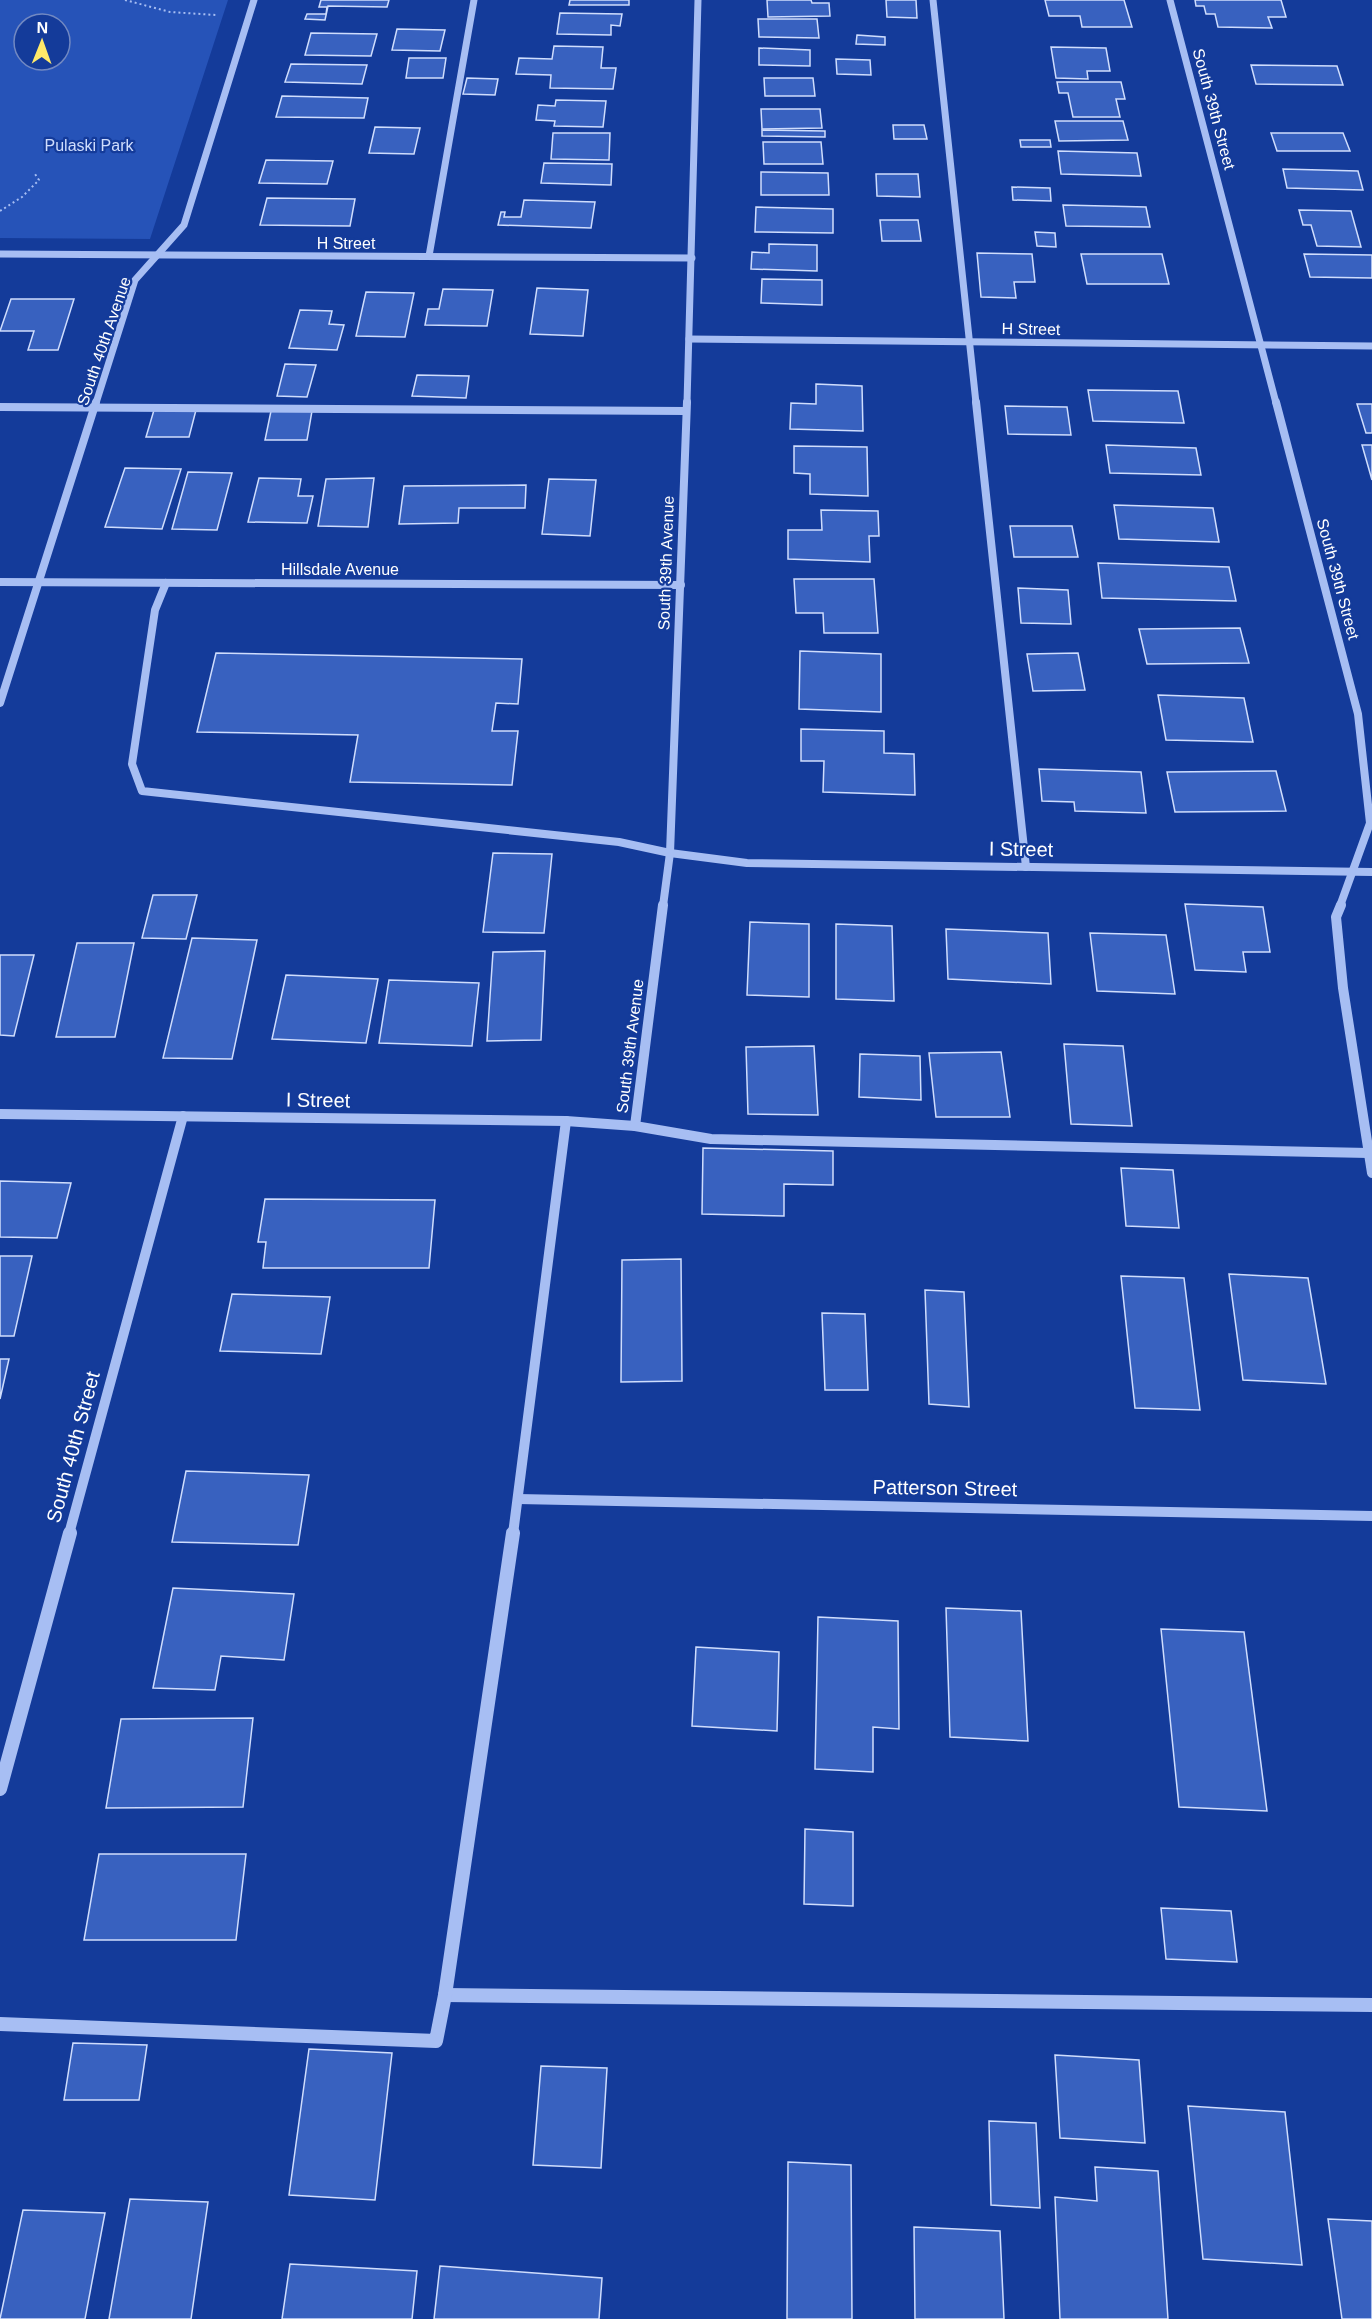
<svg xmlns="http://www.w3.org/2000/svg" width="1372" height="2319" viewBox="0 0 1372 2319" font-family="Helvetica,sans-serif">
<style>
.green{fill:#2653b8;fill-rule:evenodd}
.building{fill:#3861bf;stroke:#cfddfd;stroke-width:1.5}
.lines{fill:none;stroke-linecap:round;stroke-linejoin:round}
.path{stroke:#a7bef3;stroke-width:2;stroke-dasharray:2 3;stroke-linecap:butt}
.minor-far3{stroke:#a7bef3;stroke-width:7}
.minor-far2{stroke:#a7bef3;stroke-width:8}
.minor-far1{stroke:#a7bef3;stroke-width:10}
.minor{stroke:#a7bef3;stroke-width:14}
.labels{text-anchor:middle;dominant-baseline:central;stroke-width:4.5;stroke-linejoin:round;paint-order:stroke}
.far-street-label{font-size:16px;fill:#fff;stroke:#143b9a}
.far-park-label{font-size:16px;fill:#cfddfd;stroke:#143b9a}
.street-label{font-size:20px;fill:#fff;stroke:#143b9a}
</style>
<rect width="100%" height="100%" fill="#143b9a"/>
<!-- green -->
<path class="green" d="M0,0H228L150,239L0,238ZM24,24H60V60H24Z"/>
<!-- building -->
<g class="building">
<polygon points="321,0 389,0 387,7 328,6 325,20 305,19 307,14 326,14 327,7 319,7"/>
<polygon points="570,0 629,0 629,5 569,5"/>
<polygon points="767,0 811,0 812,3 829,3 830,16 768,17"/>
<polygon points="886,0 916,0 917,18 887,17"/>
<polygon points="1045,0 1124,0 1132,27 1082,27 1080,16 1049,16"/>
<polygon points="1195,0 1281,0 1286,17 1268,17 1272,28 1218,27 1215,14 1206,14 1204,6 1196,6"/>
<polygon points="560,13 622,14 620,26 611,25 611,35 557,34"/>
<polygon points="758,19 817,19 819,38 759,37"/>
<polygon points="397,29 445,30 440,51 392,50"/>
<polygon points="311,33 377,34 371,56 305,55"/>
<polygon points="857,35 885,37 885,45 856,44"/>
<polygon points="554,46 603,47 601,68 616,68 613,89 550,88 551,75 516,74 519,58 552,59"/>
<polygon points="1051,47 1106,48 1110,71 1087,71 1088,79 1056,78"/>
<polygon points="759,48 810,50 810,66 759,65"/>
<polygon points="409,58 446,58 443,78 406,78"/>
<polygon points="836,59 870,60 871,75 837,74"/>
<polygon points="291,64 367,65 362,84 285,82"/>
<polygon points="1251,65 1337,66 1343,85 1256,84"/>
<polygon points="467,78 498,79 495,95 463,94"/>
<polygon points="764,78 813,78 815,96 765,96"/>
<polygon points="1057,82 1121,82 1125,99 1116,99 1120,117 1073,117 1068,93 1059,93"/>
<polygon points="282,96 368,98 364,118 276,117"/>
<polygon points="556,100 606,101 603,127 554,126 555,121 536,120 538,105 555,106"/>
<polygon points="761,109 820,109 822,128 762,129"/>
<polygon points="1055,121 1123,121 1128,140 1059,141"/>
<polygon points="893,125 924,125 927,139 894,139"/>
<polygon points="375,127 420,128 414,154 369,153"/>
<polygon points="762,130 825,131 825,137 762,136"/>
<polygon points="553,133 610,133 609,160 551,159"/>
<polygon points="1271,133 1343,133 1350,151 1277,151"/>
<polygon points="1020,140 1050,140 1051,147 1021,147"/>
<polygon points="763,142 821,142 823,164 764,164"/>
<polygon points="1058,151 1137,153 1141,176 1061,174"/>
<polygon points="266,160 333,161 327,184 259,183"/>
<polygon points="544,163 612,164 611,185 541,183"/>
<polygon points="1283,169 1358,171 1363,190 1287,188"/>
<polygon points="761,172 828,173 829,195 761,195"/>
<polygon points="876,174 918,174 920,197 877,196"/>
<polygon points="1012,187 1050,188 1051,201 1013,200"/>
<polygon points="267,198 355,199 350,226 260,225"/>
<polygon points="524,200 595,202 591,228 498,225 501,212 505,212 504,217 521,217"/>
<polygon points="1063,205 1146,207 1150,227 1066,226"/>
<polygon points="756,207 833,209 833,233 755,232"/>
<polygon points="1299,210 1351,211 1361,247 1317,246 1311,225 1303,225"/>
<polygon points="880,220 918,220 921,241 882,241"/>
<polygon points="1035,232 1055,233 1056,247 1037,246"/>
<polygon points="769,244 817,245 817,271 751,269 752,252 769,253"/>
<polygon points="977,253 1032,254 1035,282 1014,282 1016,298 981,297"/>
<polygon points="1081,254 1162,254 1169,284 1087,284"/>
<polygon points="1304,254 1372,255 1372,278 1310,277"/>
<polygon points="762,279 822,280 822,305 761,303"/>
<polygon points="537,288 588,290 583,336 530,334"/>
<polygon points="443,289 493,290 487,326 425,325 428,309 439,309"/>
<polygon points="366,292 414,293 405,337 356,336"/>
<polygon points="11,299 74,299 58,350 28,350 34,331 0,331"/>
<polygon points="300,310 332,311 329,324 344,325 337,350 289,348"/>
<polygon points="285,364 316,365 307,397 277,396"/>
<polygon points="417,375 469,376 466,398 412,396"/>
<polygon points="816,384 862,386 863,431 790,429 791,403 816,404"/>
<polygon points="1088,390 1178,391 1184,423 1093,421"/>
<polygon points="1357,404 1372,404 1372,433 1366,433"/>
<polygon points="1005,406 1067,407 1071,435 1008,434"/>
<polygon points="154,410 196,410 189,437 146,437"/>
<polygon points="271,411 312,411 307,440 265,440"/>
<polygon points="1106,445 1196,448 1201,475 1110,473"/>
<polygon points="1362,445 1372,445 1372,480"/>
<polygon points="794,446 867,447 868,496 810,494 810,474 794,473"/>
<polygon points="125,468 181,469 162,529 105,527"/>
<polygon points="188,472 232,473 217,530 172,529"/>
<polygon points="259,478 301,479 298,496 313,496 307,523 248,522"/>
<polygon points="374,478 368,527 318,526 326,479"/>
<polygon points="549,479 596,480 590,536 542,534"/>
<polygon points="526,485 525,508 459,508 458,523 399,524 404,486"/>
<polygon points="1114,505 1213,508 1219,542 1119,539"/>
<polygon points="821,510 878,511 879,536 869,536 870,562 788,559 788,530 822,530"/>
<polygon points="1010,526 1072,526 1078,557 1014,557"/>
<polygon points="1098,563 1229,567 1236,601 1102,598"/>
<polygon points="794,579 874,579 878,633 824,633 823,613 796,613"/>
<polygon points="1018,588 1068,590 1071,624 1021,623"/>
<polygon points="1240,628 1249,663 1147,664 1139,629"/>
<polygon points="800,651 881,654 881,712 799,709"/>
<polygon points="216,653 522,659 518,704 496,703 492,731 518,731 512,785 350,782 358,735 197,732"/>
<polygon points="1078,653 1085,690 1033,691 1027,654"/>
<polygon points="1158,695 1244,698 1253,742 1166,740"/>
<polygon points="801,729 884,731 884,753 914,754 915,795 823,792 824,761 801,761"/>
<polygon points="1039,769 1141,772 1146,813 1075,811 1074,802 1042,801"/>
<polygon points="1276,771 1286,811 1175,812 1167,772"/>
<polygon points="493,853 552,854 544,933 483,932"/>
<polygon points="153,895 197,895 186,939 142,938"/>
<polygon points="1185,904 1263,907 1270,952 1243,952 1246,972 1195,970"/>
<polygon points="750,922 809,924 809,997 747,995"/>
<polygon points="836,924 892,926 894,1001 836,999"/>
<polygon points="946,929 1048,933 1051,984 948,979"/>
<polygon points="1090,933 1166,935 1175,994 1097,991"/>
<polygon points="192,938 257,940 232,1059 163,1058"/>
<polygon points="77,943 134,943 115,1037 56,1037"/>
<polygon points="545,951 541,1040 487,1041 493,952"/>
<polygon points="0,955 34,955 14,1036 0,1035"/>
<polygon points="286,975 378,979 366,1043 272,1039"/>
<polygon points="389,980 479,983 472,1046 379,1043"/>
<polygon points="1064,1044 1123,1046 1132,1126 1071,1124"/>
<polygon points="814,1046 818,1115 748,1114 746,1047"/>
<polygon points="1001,1052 1010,1117 936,1117 929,1053"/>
<polygon points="860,1054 920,1056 921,1100 859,1097"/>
<polygon points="703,1148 833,1151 833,1185 784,1184 784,1216 702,1214"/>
<polygon points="1121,1168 1173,1170 1179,1228 1126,1226"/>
<polygon points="0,1181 71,1183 57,1238 0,1237"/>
<polygon points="265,1199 435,1200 429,1268 263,1268 266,1242 258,1242"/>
<polygon points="0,1256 32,1256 14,1336 0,1336"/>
<polygon points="681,1259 682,1381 621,1382 622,1260"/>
<polygon points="1229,1274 1308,1278 1326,1384 1243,1380"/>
<polygon points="1121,1276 1184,1278 1200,1410 1135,1408"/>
<polygon points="925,1290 964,1292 969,1407 929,1404"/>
<polygon points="232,1294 330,1297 321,1354 220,1351"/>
<polygon points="822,1313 865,1314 868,1390 825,1390"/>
<polygon points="0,1359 9,1359 0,1399"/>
<polygon points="186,1471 309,1475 298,1545 172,1542"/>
<polygon points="173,1588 294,1594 284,1660 221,1656 215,1690 153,1688"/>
<polygon points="946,1608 1021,1611 1028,1741 950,1737"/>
<polygon points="818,1617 898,1621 899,1729 873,1727 873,1772 815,1769"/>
<polygon points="1161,1629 1244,1632 1267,1811 1179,1807"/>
<polygon points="696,1647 779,1652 777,1731 692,1726"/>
<polygon points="253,1718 243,1807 106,1808 121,1719"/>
<polygon points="805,1829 853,1832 853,1906 804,1904"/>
<polygon points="99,1854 246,1854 236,1940 84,1940"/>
<polygon points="1161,1908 1231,1911 1237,1962 1166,1959"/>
<polygon points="73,2043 147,2045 139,2100 64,2100"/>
<polygon points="309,2049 392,2053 375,2200 289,2195"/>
<polygon points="1055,2055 1139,2060 1145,2143 1060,2138"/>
<polygon points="541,2066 607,2068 601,2168 533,2165"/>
<polygon points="1188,2106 1285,2112 1302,2265 1203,2259"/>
<polygon points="989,2121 1036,2123 1040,2208 991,2205"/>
<polygon points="788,2162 851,2165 852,2319 787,2319"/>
<polygon points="1095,2167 1158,2171 1168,2319 1060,2319 1055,2197 1097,2201"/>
<polygon points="130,2199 208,2202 191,2319 109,2319"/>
<polygon points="23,2210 105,2213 85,2319 0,2319"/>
<polygon points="1328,2219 1372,2221 1372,2319 1342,2319"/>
<polygon points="914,2227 1000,2231 1004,2319 915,2319"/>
<polygon points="290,2264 417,2271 412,2319 282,2319"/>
<polygon points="440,2266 602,2278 599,2319 434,2319"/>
</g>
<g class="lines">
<!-- path -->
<g class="path">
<polyline points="125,0 170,12 216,15"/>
<polyline points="0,211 22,197 39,180 35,174"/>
</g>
<!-- minor-far3 -->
<g class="minor-far3">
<polyline points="933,0 976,403"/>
<polyline points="1170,0 1276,403"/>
<polyline points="0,254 692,258"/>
<polyline points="429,256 474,0"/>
<polyline points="689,339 1372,346"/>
<polyline points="96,403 135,280 184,225 254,0"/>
<polyline points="687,403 698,0"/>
</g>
<!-- minor-far2 -->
<g class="minor-far2">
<polyline points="976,402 1026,867"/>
<polyline points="1276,402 1358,714 1370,823 1340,906"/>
<polyline points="0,407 686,411"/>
<polyline points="0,582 681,585"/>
<polyline points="166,583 155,610 132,764 142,791 619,842 670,853 747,863 1372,872"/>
<polyline points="0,703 96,402"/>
<polyline points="663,906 670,853 687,402"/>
</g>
<!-- minor-far1 -->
<g class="minor-far1">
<polyline points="1341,905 1336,917 1343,988 1372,1173"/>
<polyline points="0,1114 566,1121 635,1126 711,1139 1369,1153"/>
<polyline points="635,1126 663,905"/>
<polyline points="518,1499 1372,1516"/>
<polyline points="69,1534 183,1116"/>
<polyline points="513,1534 566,1121"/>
</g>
<!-- minor -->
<g class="minor">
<polyline points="0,1789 70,1533"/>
<polyline points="445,1995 1372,2005"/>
<polyline points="0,2024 436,2041 445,1995 513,1533"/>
</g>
</g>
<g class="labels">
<!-- far-street labels -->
<g class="far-street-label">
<text transform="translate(1214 109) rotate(75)">South 39th Street</text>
<text x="346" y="243">H Street</text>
<text transform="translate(1031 329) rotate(1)">H Street</text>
<text transform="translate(104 341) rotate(-71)">South 40th Avenue</text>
<text transform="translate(666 563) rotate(-88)">South 39th Avenue</text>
<text x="340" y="569">Hillsdale Avenue</text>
<text transform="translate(1338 579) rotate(75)">South 39th Street</text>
<text transform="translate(630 1046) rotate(-83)">South 39th Avenue</text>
</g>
<!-- far-park labels -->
<g class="far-park-label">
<text x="89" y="145">Pulaski Park</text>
</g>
<!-- street labels -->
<g class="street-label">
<text transform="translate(1021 849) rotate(1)">I Street</text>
<text transform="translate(318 1100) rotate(1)">I Street</text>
<text transform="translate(73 1447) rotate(-75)">South 40th Street</text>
<text transform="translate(945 1488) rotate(1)">Patterson Street</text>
</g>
</g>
<!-- north arrow -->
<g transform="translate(42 42) rotate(1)"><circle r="28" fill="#143b9a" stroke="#7289c2" stroke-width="1.5"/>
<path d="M0-4.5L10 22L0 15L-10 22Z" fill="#ffe969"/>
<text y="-9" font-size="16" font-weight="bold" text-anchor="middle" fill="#ffffff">N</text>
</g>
</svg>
